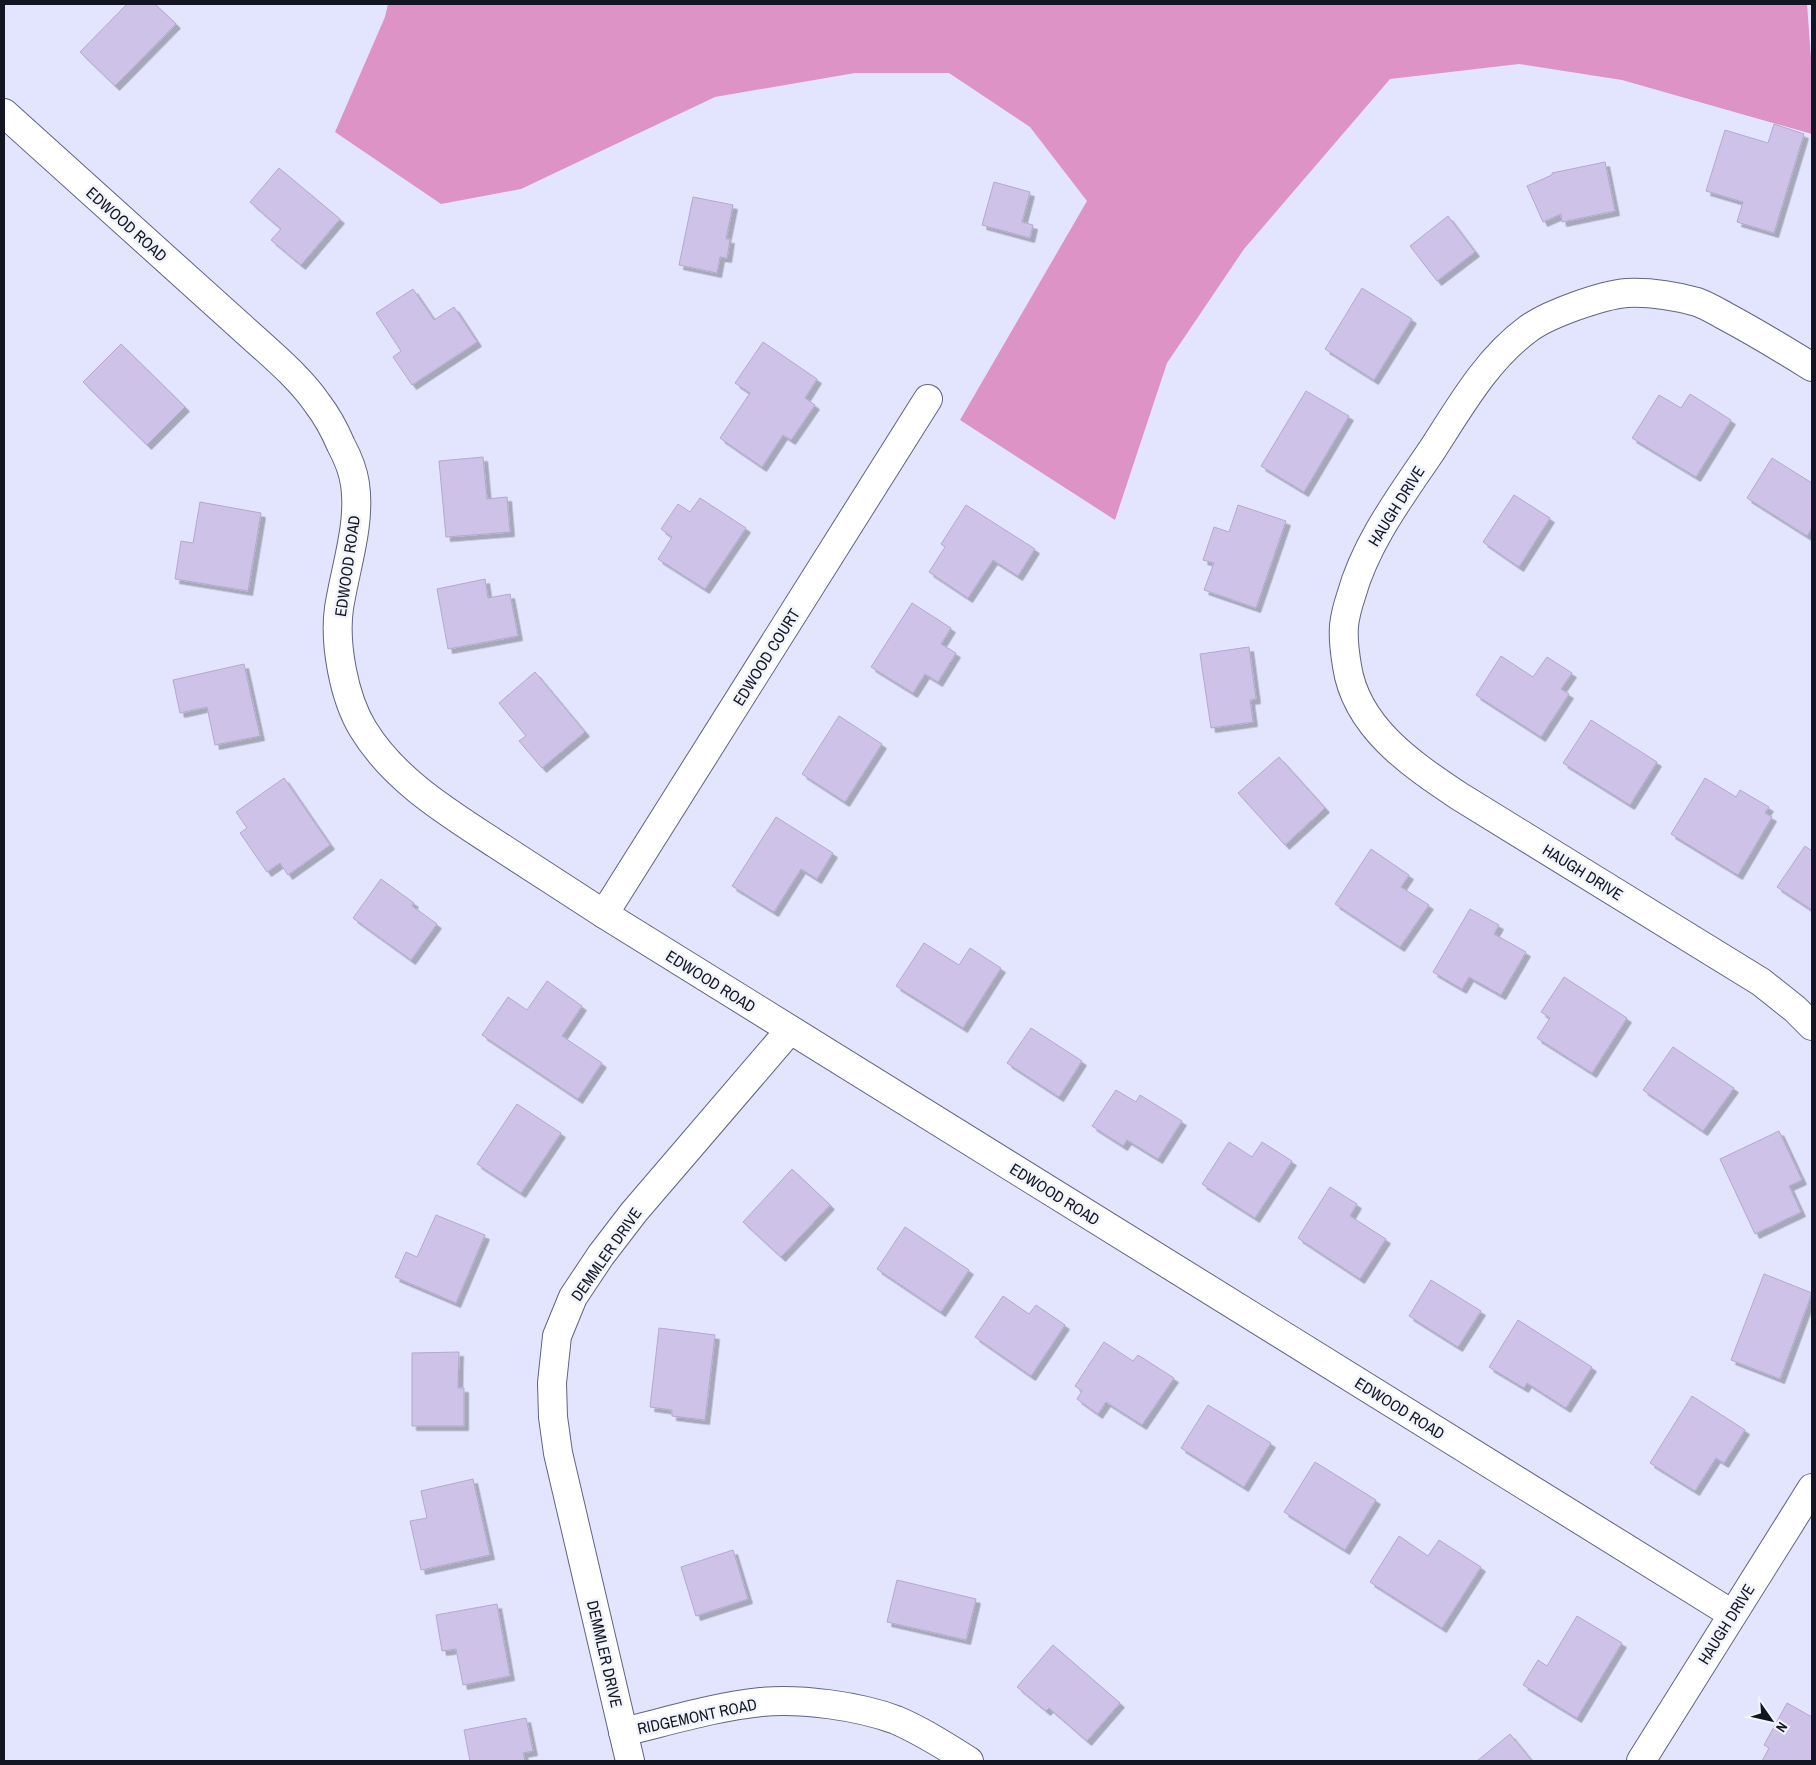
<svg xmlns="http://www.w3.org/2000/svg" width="1816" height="1765" viewBox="0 0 1816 1765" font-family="'Archivo Narrow',sans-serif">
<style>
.forest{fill:#dd93c5}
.building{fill:#cec2e9;stroke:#b4a8cd;filter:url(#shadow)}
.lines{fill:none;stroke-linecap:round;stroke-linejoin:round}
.minor-casing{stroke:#606386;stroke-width:30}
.minor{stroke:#fff;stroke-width:28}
.labels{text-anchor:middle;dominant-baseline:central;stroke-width:5;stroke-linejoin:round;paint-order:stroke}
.street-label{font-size:16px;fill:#131522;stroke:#f2f4fc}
</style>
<defs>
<filter id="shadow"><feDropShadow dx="4.5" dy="4.5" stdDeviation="0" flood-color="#0004"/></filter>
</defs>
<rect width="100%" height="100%" fill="#e2e5fd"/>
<!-- forest -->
<polygon class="forest" points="388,4 1807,4 1812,72 1812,134 1622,80 1519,64 1390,79 1244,249 1167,363 1115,520 960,420 1087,201 1030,127 949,73 855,73 715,97 521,189 441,204 335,132 385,17"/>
<!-- building -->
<g class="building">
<polygon points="127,4 155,4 176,24 115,86 80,52"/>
<polygon points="1774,124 1804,134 1774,233 1737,222 1743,202 1706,191 1725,130 1768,143"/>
<polygon points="1605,162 1615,211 1562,222 1561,214 1543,222 1527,186 1552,175 1552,173"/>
<polygon points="279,168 340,219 301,265 271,240 281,229 250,202"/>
<polygon points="994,182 1030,192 1022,222 1033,225 1030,238 982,225"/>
<polygon points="693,197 733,205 726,239 730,239 727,258 720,257 717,273 679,265"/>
<polygon points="1448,216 1475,252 1437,281 1410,246"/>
<polygon points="1362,288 1412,319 1374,380 1325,349"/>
<polygon points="413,289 434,320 454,307 477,342 412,385 393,357 401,351 376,313"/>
<polygon points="763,342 817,379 805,398 815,405 791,440 783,435 762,467 720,438 750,393 735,383"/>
<polygon points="121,344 185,407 147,445 83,382"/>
<polygon points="1306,391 1349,416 1304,492 1261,466"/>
<polygon points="1690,394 1731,420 1696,477 1632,438 1659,395 1681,408"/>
<polygon points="483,457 487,499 507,497 510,532 446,537 439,461"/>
<polygon points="1772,458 1812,483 1812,528 1807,536 1747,498"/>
<polygon points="1514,495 1550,518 1519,567 1483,542"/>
<polygon points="700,498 746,528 705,589 658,559 672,537 661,529 678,504 690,512"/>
<polygon points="200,502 261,513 248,591 175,579 181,541 193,543"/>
<polygon points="966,505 1035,549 1018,576 993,560 968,598 929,572 945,547 941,544"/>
<polygon points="1238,505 1286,521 1256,608 1204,590 1214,563 1203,560 1214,527 1229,532"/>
<polygon points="485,579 488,598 510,594 518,636 448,649 437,589"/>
<polygon points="912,603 951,628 941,644 956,653 938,682 925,674 913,693 871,667"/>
<polygon points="1249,647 1256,699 1250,700 1253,722 1211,728 1200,654"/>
<polygon points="1501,656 1533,677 1547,657 1572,673 1561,689 1569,694 1541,737 1476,695"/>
<polygon points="244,664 260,736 215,745 207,707 180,713 173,680"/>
<polygon points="535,672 585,732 542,768 519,741 526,736 499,703"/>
<polygon points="839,716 882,744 845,802 802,774"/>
<polygon points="1591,720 1657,762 1630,805 1563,763"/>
<polygon points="1279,757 1325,808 1285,845 1238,793"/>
<polygon points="284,778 330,845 288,875 280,863 267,872 240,833 247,828 236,812"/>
<polygon points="1705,778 1736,797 1740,790 1769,807 1765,813 1772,817 1738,875 1671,834"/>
<polygon points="776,817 833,853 817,879 801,869 774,912 732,886"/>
<polygon points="1805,846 1812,851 1812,910 1777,887"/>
<polygon points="1371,849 1409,875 1401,887 1429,905 1400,947 1335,904"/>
<polygon points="381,879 414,903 412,906 437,924 411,960 353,918"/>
<polygon points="1470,909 1499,925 1494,934 1526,952 1501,995 1469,977 1462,989 1433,972"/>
<polygon points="924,943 959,965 970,948 1001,968 963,1028 896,986"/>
<polygon points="1564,977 1627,1018 1592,1073 1537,1038 1550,1018 1541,1012"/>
<polygon points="547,981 582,1006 562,1036 602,1063 578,1099 482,1035 508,997 527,1010"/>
<polygon points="1031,1028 1082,1061 1059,1097 1007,1063"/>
<polygon points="1673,1047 1734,1088 1703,1131 1643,1090"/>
<polygon points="1116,1090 1136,1102 1140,1095 1182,1121 1158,1159 1127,1140 1123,1146 1092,1126"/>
<polygon points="517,1104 561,1133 521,1193 477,1164"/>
<polygon points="1779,1131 1802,1180 1789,1186 1801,1212 1755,1234 1720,1159"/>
<polygon points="1229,1142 1252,1157 1262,1142 1292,1161 1255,1218 1202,1184"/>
<polygon points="792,1169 830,1205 781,1257 743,1222"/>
<polygon points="1330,1187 1357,1204 1350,1216 1386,1239 1360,1279 1298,1238"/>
<polygon points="436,1215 485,1235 456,1303 395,1277 406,1252 417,1257"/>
<polygon points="905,1227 969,1270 941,1312 877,1269"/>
<polygon points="1764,1274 1812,1293 1780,1379 1731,1360"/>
<polygon points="1431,1280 1481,1311 1458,1347 1409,1316"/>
<polygon points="1003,1296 1029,1314 1036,1305 1065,1325 1031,1376 975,1337"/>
<polygon points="1518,1320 1592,1367 1566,1408 1527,1383 1524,1388 1489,1367"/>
<polygon points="659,1328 715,1335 705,1420 672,1416 672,1410 650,1407"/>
<polygon points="1104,1342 1133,1361 1138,1355 1174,1378 1142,1425 1106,1402 1098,1414 1077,1399 1082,1391 1075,1386"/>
<polygon points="459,1352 458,1388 464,1388 464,1426 412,1426 412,1353"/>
<polygon points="1692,1396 1745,1430 1724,1463 1716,1458 1695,1491 1650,1463"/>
<polygon points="1208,1405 1271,1443 1244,1487 1181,1448"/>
<polygon points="1315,1462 1376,1500 1345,1550 1284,1512"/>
<polygon points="473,1479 490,1555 421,1570 410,1521 427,1518 421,1491"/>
<polygon points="1399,1536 1428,1556 1439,1540 1481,1567 1442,1628 1370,1582"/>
<polygon points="733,1550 748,1599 696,1616 681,1567"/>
<polygon points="897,1580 976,1599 966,1640 887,1622"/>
<polygon points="497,1604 510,1676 463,1685 456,1649 442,1651 436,1615"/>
<polygon points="1577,1616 1622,1643 1577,1718 1523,1685 1538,1660 1547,1666"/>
<polygon points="1053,1645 1120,1703 1087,1741 1049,1708 1046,1711 1017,1687"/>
<polygon points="1787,1703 1812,1717 1812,1761 1762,1761 1769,1748 1764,1745"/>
<polygon points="526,1718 533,1751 523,1753 525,1761 470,1761 464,1730"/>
<polygon points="1510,1734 1532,1761 1477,1761"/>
</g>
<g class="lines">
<defs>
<g id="minor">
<path d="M4,113L248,333C271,354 299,377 317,403C327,416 335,431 341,445C348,458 353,470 355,484C361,524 345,569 339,608C334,644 344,698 363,729C394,780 447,812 496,844C532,867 568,891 604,914L1732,1614"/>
<path d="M1812,367C1783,349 1755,332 1725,316C1716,311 1706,305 1697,302C1675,296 1650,292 1627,293C1602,295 1548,314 1528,329C1486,360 1460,407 1432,450C1401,496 1366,542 1351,596C1348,605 1345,616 1344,626C1343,638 1345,654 1347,666C1356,727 1411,764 1459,796L1761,982L1795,1009L1812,1026"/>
<polyline points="604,914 928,399"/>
<path d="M623,1732C669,1721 714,1707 761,1702C800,1698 859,1706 896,1720C922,1731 945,1746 969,1761"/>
<polyline points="630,1761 558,1453 553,1417 552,1383 557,1336 573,1297 601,1255 634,1212 790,1030"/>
<polyline points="1641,1761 1812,1488"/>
</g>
</defs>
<!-- minor casing -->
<use href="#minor" class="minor-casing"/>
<!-- minor -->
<use href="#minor" class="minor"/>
</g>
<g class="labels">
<!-- street labels -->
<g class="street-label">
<text transform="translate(127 224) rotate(42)">EDWOOD ROAD</text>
<text transform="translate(1396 506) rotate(-58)">HAUGH DRIVE</text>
<text transform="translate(347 566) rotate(-82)">EDWOOD ROAD</text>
<text transform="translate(766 657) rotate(-58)">EDWOOD COURT</text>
<text transform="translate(1583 872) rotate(32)">HAUGH DRIVE</text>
<text transform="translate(711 981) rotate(32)">EDWOOD ROAD</text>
<text transform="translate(1055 1194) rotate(32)">EDWOOD ROAD</text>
<text transform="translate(606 1254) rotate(-55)">DEMMLER DRIVE</text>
<text transform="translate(1400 1408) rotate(32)">EDWOOD ROAD</text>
<text transform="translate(1726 1624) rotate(-58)">HAUGH DRIVE</text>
<text transform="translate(605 1654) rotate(77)">DEMMLER DRIVE</text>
<text transform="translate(697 1716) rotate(-12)">RIDGEMONT ROAD</text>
</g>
</g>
<!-- border -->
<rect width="1816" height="1765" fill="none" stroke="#131522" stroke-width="10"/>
<!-- north arrow -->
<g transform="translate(1771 1720) rotate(124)" stroke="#f2f4fc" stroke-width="4" paint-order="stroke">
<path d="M0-4L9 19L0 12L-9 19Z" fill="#131522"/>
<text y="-8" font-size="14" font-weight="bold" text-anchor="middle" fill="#131522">N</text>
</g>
</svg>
